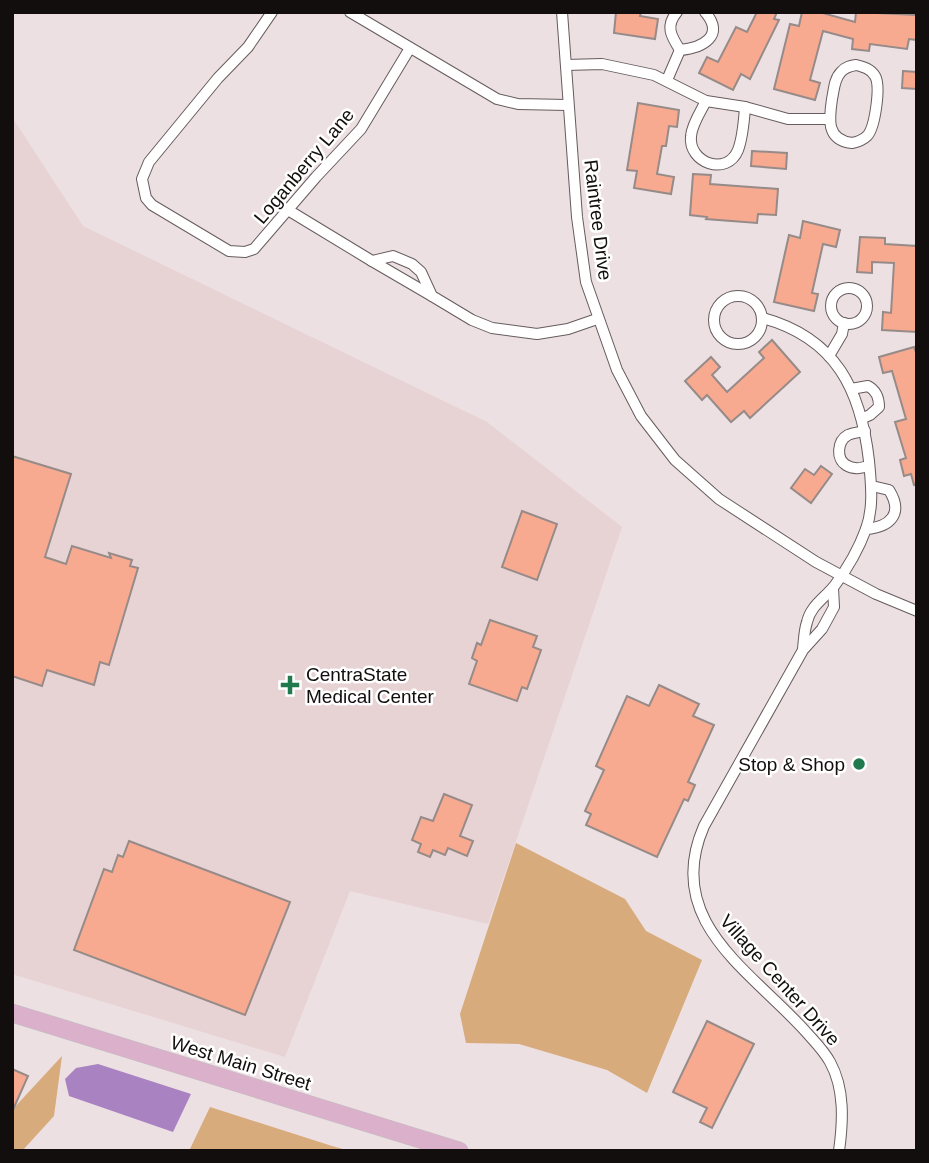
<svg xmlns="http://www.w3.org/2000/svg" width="929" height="1163" viewBox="0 0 929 1163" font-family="Helvetica,sans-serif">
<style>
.built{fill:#e7d2d4}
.green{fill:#d7ab7b}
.water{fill:#a983c1}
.building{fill:#f8aa90;stroke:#968b88;stroke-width:2}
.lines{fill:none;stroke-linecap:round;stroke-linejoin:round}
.minor-casing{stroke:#665c5d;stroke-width:12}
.primary-casing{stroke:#c1c0c0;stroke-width:19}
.minor{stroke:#fff;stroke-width:10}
.primary{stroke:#dab0cb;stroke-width:18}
.poi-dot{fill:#21794e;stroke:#fff;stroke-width:2.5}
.labels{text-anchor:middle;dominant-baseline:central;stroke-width:5;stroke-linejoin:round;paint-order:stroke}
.street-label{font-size:19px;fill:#120e0e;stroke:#fff}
.poi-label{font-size:19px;fill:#120e0e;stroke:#fff;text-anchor:start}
</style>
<rect width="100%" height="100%" fill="#ede0e2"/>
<!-- built -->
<polygon class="built" points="12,117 83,226 487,422 622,527 488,924 350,891 285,1057 12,974"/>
<!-- green -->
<g class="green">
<polygon points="516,843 625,899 646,931 702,960 647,1093 607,1070 519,1044 466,1043 460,1014"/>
<polygon points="62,1056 54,1116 22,1151 12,1151 12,1110"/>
<polygon points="210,1107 332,1146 350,1151 189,1151"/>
</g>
<!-- water -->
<polygon class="water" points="98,1064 191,1094 173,1132 69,1096 65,1079 76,1068"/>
<!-- building -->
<g class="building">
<polygon points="616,12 641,12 640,16 658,19 655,39 614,33"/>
<polygon points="757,12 777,12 774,19 779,20 750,79 741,74 733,90 699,73 707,57 718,62 736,27 747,32"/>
<polygon points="802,12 819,12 855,22 856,12 917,15 917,40 909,39 907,49 870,44 869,51 852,49 853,39 823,31 810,80 820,83 815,100 774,89 790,24 799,26"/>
<polygon points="903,71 917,72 917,89 902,88"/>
<polygon points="638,103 679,110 677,127 669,126 666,146 662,146 657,174 674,177 671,194 634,188 637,171 627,170"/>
<polygon points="752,151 787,153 786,169 751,166"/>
<polygon points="693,174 711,175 710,184 778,189 776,215 758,214 757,223 706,219 707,217 690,215"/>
<polygon points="803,221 840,230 836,247 823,244 812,293 818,294 814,311 774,302 789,235 800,238"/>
<polygon points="860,237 885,238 885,244 917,246 917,332 882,330 883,312 891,313 894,263 872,262 872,273 857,272"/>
<polygon points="772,340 800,372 750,418 744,411 731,422 707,395 702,400 685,381 711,357 720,367 712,375 727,392 764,358 759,352"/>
<polygon points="914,347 917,355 917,484 914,485 911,474 904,476 900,460 906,458 895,422 906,419 892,371 883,373 879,357"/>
<polygon points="12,456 71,474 45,557 66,564 72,546 111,558 109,553 132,560 130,566 138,568 109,665 100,662 94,685 47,670 42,686 12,676"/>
<polygon points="821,466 832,474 811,503 791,488 805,469 814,475"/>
<polygon points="522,511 557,524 537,580 502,567"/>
<polygon points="490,620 537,636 533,647 541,650 527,689 522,687 517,701 469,684 477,661 472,658 477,643 481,645"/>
<polygon points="659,685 699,704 693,716 714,725 688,782 695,785 688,801 684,799 657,857 586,825 591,814 585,811 604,770 596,766 627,696 649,706"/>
<polygon points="444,794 472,805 460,836 473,841 467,856 448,848 445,855 433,850 430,857 418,852 421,844 412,840 421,817 433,821"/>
<polygon points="129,841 290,902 245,1015 74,950 104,869 112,872 118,855 123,857"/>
<polygon points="707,1021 754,1044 712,1128 700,1122 707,1108 673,1092"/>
<polygon points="12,1069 28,1076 12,1112"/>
</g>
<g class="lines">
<defs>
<g id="minor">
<polyline points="272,12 248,47 218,78 149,162 142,179 146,198 152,205 229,251 245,252 254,249 316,177 361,129 410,48"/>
<polyline points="350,12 497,99 518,104 567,105"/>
<polyline points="562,12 577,217 586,282 617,370 641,416 675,460 719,499 816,562 876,594 917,611"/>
<path d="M677,12C665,26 671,36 680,50C702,48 726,36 705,12"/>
<polyline points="566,65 602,64 654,75 706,101 745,107 788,119 829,119"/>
<path d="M856,65C864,67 871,69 875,76C881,86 875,128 867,136C863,140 857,142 852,143C826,140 829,119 832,99C834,90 834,79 841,72C845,67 850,66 856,65Z"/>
<polyline points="667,80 680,50"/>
<path d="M706,101C701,111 692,124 691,136C688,163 727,177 738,150C743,137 744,120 745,107"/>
<polyline points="288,210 372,261 393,256 412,264 421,272 432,296 472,320 492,328 537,334 568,329 597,319"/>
<polyline points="372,261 432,296"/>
<circle cx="849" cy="306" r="18"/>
<circle cx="738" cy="320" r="24"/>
<path d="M763,318C836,338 861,390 869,461C871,483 874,507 866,529C859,548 847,569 835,585C825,598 811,605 807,622C804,631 804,640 803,649"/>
<polyline points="829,356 842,334 844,323"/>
<path d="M851,389L868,386C877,391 879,398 879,407L870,415L863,418"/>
<path d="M865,431C860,432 853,433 848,435C837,441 836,459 846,465C854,470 861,468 869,466"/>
<path d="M866,529C890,527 904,514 889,490L872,486"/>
<path d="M833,588L834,607L822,629L803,650L704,826C662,922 752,971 807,1033C815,1042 824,1051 830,1062C845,1089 843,1122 839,1151"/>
</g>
<polyline id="primary" points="12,1013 459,1151"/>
</defs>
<!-- minor casing -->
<use href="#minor" class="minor-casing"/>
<!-- primary casing -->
<use href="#primary" class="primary-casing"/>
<!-- minor -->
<use href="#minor" class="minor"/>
<!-- primary -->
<use href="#primary" class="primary"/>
</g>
<!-- markers -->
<g class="poi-dot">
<path d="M286.5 674.5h7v7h7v7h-7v7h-7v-7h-7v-7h7z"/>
<circle cx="859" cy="764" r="7"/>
</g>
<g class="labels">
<!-- street labels -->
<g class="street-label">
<text transform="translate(304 166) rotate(-50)">Loganberry Lane</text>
<text transform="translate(598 220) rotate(83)">Raintree Drive</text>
<text transform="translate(780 980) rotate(48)">Village Center Drive</text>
<text transform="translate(241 1063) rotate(17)">West Main Street</text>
</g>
<!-- poi labels -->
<g class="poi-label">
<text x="306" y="674">CentraState<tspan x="306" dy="22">Medical Center</tspan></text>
<text x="845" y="764" text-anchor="end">Stop &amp; Shop</text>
</g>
</g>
<!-- border -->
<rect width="929" height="1163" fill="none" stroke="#120e0e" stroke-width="28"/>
</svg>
